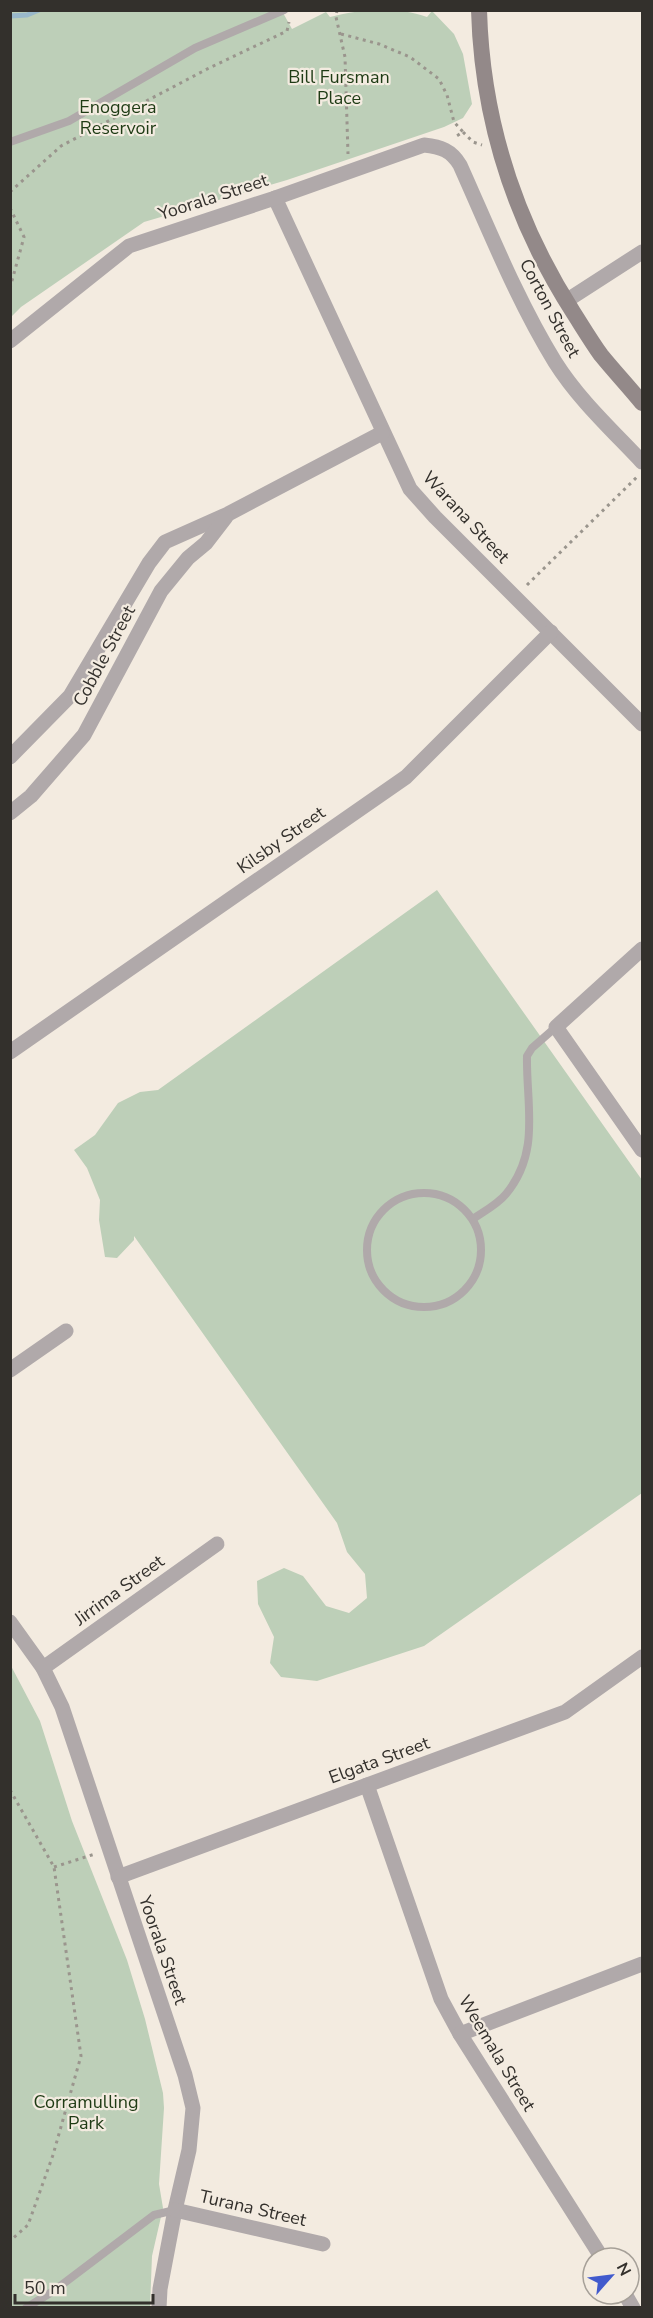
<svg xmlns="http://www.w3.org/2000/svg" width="653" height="2318" viewBox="0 0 653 2318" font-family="'Nunito Sans',sans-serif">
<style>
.green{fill:#bdcfb8}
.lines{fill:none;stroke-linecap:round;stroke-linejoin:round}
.stream{stroke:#99b8ca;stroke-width:5}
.path{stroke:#9a958d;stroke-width:3;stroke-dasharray:3 4.5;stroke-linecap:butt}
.service{stroke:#b0a9aa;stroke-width:8}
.minor{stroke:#b0a9aa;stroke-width:15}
.secondary{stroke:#938989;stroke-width:16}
.labels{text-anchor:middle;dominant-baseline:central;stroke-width:4.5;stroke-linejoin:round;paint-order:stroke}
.park-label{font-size:18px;fill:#1e3b14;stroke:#f3ebe0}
.street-label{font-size:18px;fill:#33302c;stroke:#f3ebe0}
</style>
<rect width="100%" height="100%" fill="#f3ebe0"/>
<!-- green -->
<g class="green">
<path d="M10,11H282L292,29L326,12L330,17C362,9 396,6 427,17L432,11L454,34L463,54L472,104L463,118L444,127L287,180L144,222L21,307L11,317Z"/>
<polygon points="437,890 642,1180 642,1493 424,1646 317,1681 281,1677 270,1663 274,1637 258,1604 257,1581 284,1568 303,1576 326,1606 349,1613 367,1598 365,1574 347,1552 337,1523 134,1236 134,1240 117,1258 105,1257 99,1220 100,1200 87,1168 74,1150 95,1135 118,1103 140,1092 158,1090"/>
<polygon points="10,1664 40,1721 72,1821 127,1960 145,2019 163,2093 164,2108 159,2184 163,2208 152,2256 150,2307 11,2307"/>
</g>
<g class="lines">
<!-- stream -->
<polyline class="stream" points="10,16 27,15 39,10"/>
<!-- path -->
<g class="path">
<polyline points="337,10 336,17 345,57 348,154"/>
<polyline points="341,34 379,44 410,57 439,79 447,95 454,122 463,132 455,137"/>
<polyline points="463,132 473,142 482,145"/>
<polyline points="10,192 61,146 209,68 287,31 289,22"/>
<polyline points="10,208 24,237 10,288"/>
<polyline points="527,585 638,476"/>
<polyline points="10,1790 54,1867 81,2056 53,2155 28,2225 10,2241"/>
<polyline points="54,1867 95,1854"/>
</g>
<!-- service -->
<g class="service">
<polyline points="10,142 69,121 195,48 284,10"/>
<circle cx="424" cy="1250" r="57"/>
<path d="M473,1219C483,1212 498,1204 506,1194C541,1152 526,1105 527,1056L532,1048L556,1027"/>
<polyline points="26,2308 55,2290 154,2215 175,2210"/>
</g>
<!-- minor -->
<g class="minor">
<polyline points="275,198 410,489 435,517 642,724"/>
<polyline points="566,301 642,252"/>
<path d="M10,341L129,246L275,198L424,145C441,147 451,150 460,165C490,232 517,300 555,362C579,400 612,430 642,462"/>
<polyline points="10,757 70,696 149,563 165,542 228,514 382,433"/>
<polyline points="10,813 31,796 84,735 161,591 188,558 206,543 226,517"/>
<polyline points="642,949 556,1027 642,1150"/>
<polyline points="10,1052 406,777 551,632"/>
<polyline points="10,1370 66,1331"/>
<polyline points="10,1622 43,1668 62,1707 185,2075 193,2108 189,2150 175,2210 160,2289 159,2308"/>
<polyline points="43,1668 217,1544"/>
<polyline points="367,1785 441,1999 460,2034 602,2258"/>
<polyline points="118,1877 565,1712 642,1657"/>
<polyline points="460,2034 642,1964"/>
<polyline points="175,2210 323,2244"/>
<polyline points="625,2294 633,2308"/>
</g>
<!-- secondary -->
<path class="secondary" d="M479,10C482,119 515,221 573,312C582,326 591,341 601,355C614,371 629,387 642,403"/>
</g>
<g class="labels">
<!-- park labels -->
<g class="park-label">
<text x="339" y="77">Bill Fursman<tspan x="339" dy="21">Place</tspan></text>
<text x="118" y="107">Enoggera<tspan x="118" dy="21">Reservoir</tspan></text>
<text x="86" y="2102">Corramulling<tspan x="86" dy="21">Park</tspan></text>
</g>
<!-- street labels -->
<g class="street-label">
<text transform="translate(213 197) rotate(-18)">Yoorala Street</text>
<text transform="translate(550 308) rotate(62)">Corton Street</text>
<text transform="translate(466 517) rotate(47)">Warana Street</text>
<text transform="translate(104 656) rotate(-62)">Cobble Street</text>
<text transform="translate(281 840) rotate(-35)">Kilsby Street</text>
<text transform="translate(119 1590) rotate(-36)">Jirrima Street</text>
<text transform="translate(379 1760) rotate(-20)">Elgata Street</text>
<text transform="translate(163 1950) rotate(71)">Yoorala Street</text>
<text transform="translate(497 2053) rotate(59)">Weemala Street</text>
<text transform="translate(253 2208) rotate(13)">Turana Street</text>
</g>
</g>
<!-- border -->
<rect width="653" height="2318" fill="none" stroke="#33302c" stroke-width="24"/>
<!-- north arrow -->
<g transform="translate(611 2276) rotate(62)"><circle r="28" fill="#f3ebe0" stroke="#a6a098" stroke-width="1.5"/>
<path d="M0-4.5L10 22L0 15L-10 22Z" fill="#415acd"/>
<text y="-9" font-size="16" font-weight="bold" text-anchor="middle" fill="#33302c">N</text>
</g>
<!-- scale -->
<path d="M15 2294v9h138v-9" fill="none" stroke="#33302c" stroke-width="3"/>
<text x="24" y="2294" font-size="18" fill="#33302c" stroke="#f3ebe0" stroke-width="4.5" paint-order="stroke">50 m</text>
</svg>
